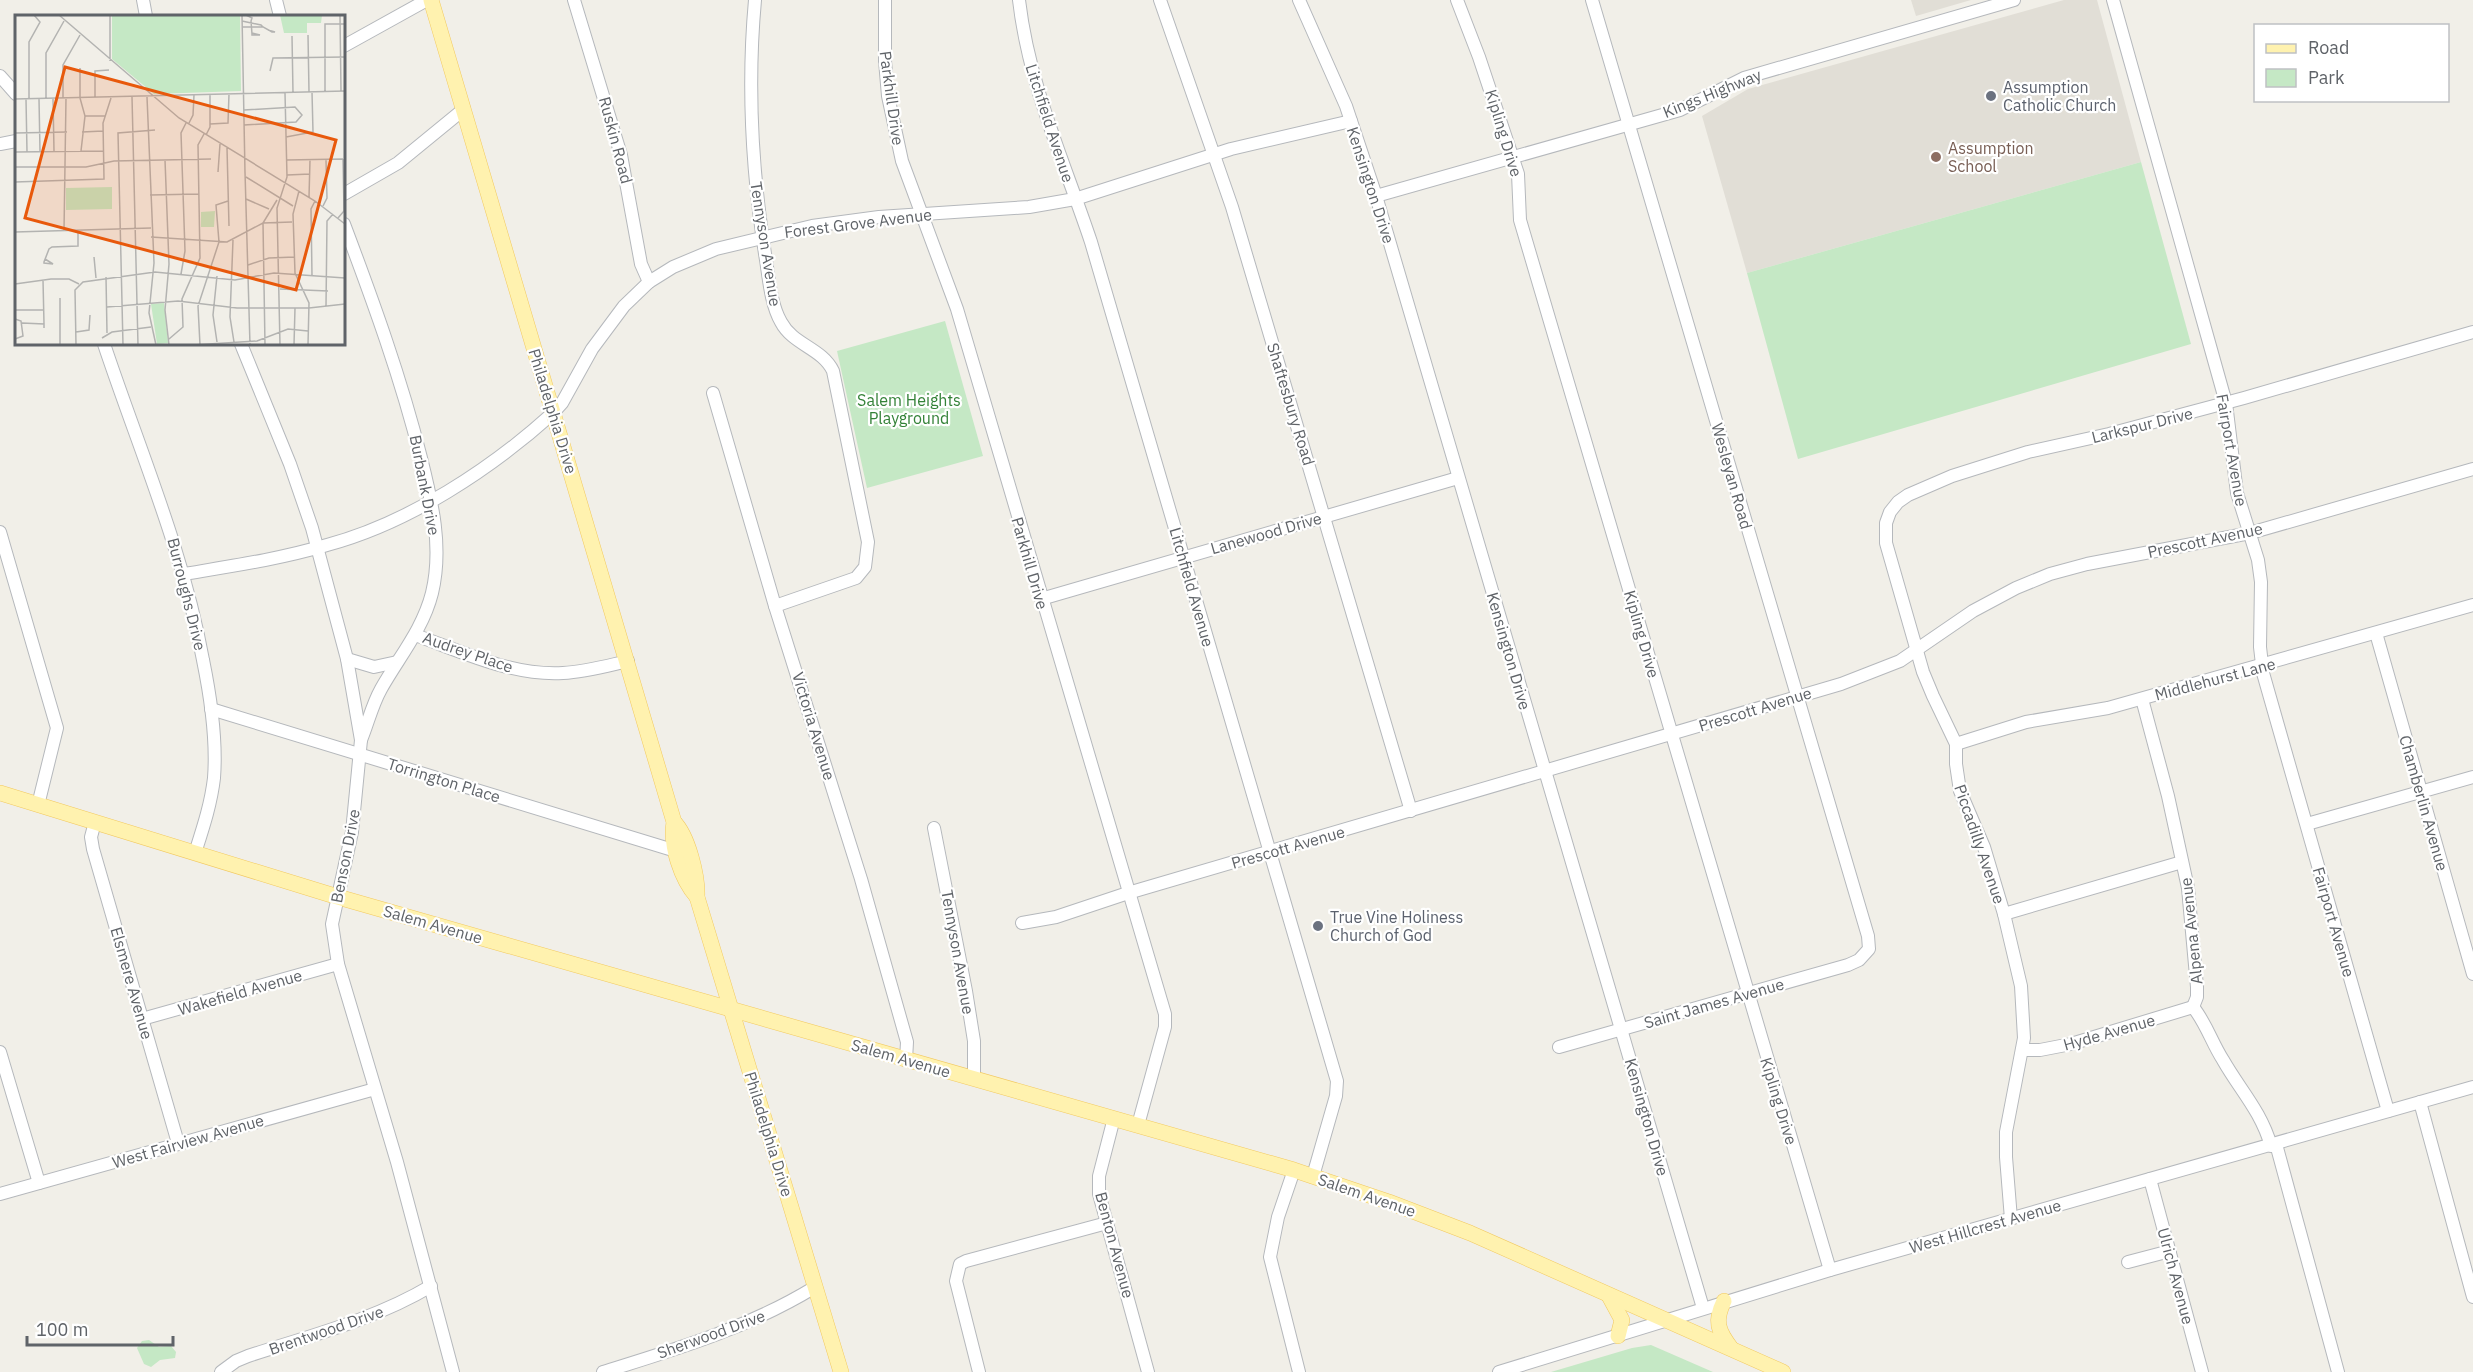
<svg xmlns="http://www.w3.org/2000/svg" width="2473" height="1372" viewBox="0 0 2473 1372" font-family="'IBM Plex Sans',sans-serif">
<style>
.education{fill:#e1ded6}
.green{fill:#c5e8c5}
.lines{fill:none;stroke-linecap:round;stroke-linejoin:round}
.minor-casing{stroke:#b5b8bc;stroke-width:14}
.major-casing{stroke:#f2c960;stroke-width:16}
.minor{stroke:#fff;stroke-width:12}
.major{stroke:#fff2af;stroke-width:15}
.worship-dot{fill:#6b7280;stroke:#fff;stroke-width:2}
.education-dot{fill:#8d6e63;stroke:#fff;stroke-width:2}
.labels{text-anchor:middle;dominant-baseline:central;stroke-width:4.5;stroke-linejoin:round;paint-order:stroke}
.worship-label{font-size:16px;fill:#5b616d;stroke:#fff;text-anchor:start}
.street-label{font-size:16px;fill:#5f6368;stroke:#fff}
.education-label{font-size:16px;fill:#785e54;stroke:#fff;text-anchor:start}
.park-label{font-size:16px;fill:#348238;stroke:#fff}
.inset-road{fill:none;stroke:#b3b3b1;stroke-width:1.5}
.view{fill:#e8590c;fill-opacity:0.15;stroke:#e8590c;stroke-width:3}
.inset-edge{fill:none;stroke:#5f6368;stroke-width:3}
</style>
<rect width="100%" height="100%" fill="#f1efe8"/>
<!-- education -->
<g class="education">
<polygon points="1911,0 1971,0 1916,16"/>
<polygon points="2064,0 2097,0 2141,162 1747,273 1702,116 1748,89"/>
</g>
<!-- green -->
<g class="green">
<polygon points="2141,162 2191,344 1798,459 1747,273"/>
<polygon points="945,321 983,456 867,488 837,351"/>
<polygon points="149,1340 159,1347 171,1346 176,1352 175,1358 160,1360 151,1367 144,1364 137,1348 142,1341"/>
<polygon points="1651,1345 1713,1372 1551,1372 1632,1348"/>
</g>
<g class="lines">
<defs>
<g id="minor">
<polyline points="143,0 146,16"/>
<polyline points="276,0 280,16"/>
<polyline points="574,0 621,155 641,264 649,282"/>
<path d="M755,0C747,87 752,174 766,260C769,279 771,305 781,322C793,345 822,348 833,371L868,542L865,567L856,578L775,606"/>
<polyline points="885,0 885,61 888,96 902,161 957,309 1165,1014 1165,1027 1138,1125"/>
<path d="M1019,0C1029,86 1064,161 1091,242L1337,1081L1336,1096L1313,1176"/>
<polyline points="1160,0 1232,207 1411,811"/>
<polyline points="1299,0 1346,106 1376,196 1703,1308"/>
<polyline points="1457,0 1479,57 1518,174 1520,220 1830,1270"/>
<polyline points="2113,0 2226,403 2237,493 2258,560 2261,582 2260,647 2263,673 2388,1111"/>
<polyline points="344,46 427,0"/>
<polyline points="0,76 16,94"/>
<polyline points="0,144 16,141"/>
<polyline points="344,194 398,163 464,109"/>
<polyline points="1376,196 1680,110 1744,78 2014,0"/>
<path d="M344,224C373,301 401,378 421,458C432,502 443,547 432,593C423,629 399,657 381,689C372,705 368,723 361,740"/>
<path d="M104,344C139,449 183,550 203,660C211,699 217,739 214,778C211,804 203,828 195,853"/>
<polyline points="241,344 290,464 312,528 347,659 361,740 352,832 332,924 338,964 397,1162 453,1372"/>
<polyline points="713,393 775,606 861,879 907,1042 906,1060"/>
<polyline points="0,532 57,728 38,805"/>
<path d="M184,574C232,566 280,559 327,545C409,523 491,469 553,413L562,403L592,349L624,306L649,282L673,267L716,249L812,226L879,217L1029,207L1075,199L1231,149L1351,121"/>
<polyline points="1041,599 1458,478"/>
<polyline points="2376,633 2473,974"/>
<path d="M415,635C463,652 512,676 563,673C585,672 606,666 628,661"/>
<polyline points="347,659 374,667 397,662"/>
<polyline points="2142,699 2168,796 2188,888 2197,987 2197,997 2193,1007"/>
<polyline points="211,709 676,851"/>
<polyline points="1956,744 2026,722 2108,708 2473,605"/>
<polyline points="95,822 91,837 93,849 178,1143"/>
<polyline points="2307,824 2473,777"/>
<polyline points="934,828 966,991 974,1041 974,1078"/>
<polyline points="2004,914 2182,862"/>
<polyline points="1022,923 1056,917 1128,893 1841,684 1900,661 1973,611 2016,588 2050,574 2087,564 2250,533 2473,469"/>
<path d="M2193,1007C2206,1023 2212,1043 2223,1060C2240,1090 2261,1111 2271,1146"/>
<polyline points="142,1019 338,964"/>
<polyline points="1559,1047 1848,965 1859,960 1869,949 1868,936 1592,0"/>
<polyline points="2022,1050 2040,1050 2071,1044 2193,1007"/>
<polyline points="0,1052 39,1183"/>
<polyline points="2420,1102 2473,1297"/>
<polyline points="1114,1118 1099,1176 1099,1194 1148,1372"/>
<polyline points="2276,1144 2338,1372"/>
<polyline points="1294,1170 1278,1217 1270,1257 1299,1372"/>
<polyline points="2150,1179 2202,1372"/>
<polyline points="0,1194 375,1089"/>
<polyline points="2011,1219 2006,1157 2006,1132 2024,1038 2021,986 2004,914 1984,847 1960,791 1956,764 1956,744 1933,696 1923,672 1886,543 1886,523 1890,512 1898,502 1908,495 1952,476 2028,452 2109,434 2244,398 2473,332"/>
<polyline points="2128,1262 2170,1251"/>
<path d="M221,1372L236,1361L248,1356C309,1336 374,1320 431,1286"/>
<path d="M603,1372C677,1349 748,1328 815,1287"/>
<polyline points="979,1372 956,1281 960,1264 966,1261 1107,1223"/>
<polyline points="1499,1372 1830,1270 2473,1087"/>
</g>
<g id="major">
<path d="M431,0L674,822C670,845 681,879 697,897"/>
<polyline points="0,793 338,897 1294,1170 1389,1202 1470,1233 1783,1372"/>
<path d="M674,822C688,836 698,876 697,897L841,1372"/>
<polyline points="1609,1296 1622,1320 1618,1336"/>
<path d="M1724,1301C1714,1321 1718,1331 1731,1348"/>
</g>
</defs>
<!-- minor casing -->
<use href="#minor" class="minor-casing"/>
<!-- major casing -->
<use href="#major" class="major-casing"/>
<!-- minor -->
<use href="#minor" class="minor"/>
<!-- major -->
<use href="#major" class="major"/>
</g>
<!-- markers -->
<g class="worship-dot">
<circle cx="1991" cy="96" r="6"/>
<circle cx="1318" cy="926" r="6"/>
</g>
<circle class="education-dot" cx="1936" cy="157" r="6"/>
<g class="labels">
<!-- worship labels -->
<g class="worship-label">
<text x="2003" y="87">Assumption<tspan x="2003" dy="18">Catholic Church</tspan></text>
<text x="1330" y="917">True Vine Holiness<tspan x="1330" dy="18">Church of God</tspan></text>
</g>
<!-- street labels -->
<g class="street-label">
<text transform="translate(1712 93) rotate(-22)">Kings Highway</text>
<text transform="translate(892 98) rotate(82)">Parkhill Drive</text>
<text transform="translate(1050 123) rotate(72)">Litchfield Avenue</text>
<text transform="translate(1504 133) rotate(73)">Kipling Drive</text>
<text transform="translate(616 140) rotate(75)">Ruskin Road</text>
<text transform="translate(1371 185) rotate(72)">Kensington Drive</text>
<text transform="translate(858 223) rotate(-7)">Forest Grove Avenue</text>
<text transform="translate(766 244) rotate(81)">Tennyson Avenue</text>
<text transform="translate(1291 404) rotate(73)">Shaftesbury Road</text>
<text transform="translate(553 411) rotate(73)">Philadelphia Drive</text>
<text transform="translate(2142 425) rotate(-14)">Larkspur Drive</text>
<text transform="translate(2232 450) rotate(80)">Fairport Avenue</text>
<text transform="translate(1732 476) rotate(74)">Wesleyan Road</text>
<text transform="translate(425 485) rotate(79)">Burbank Drive</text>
<text transform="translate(1266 533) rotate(-16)">Lanewood Drive</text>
<text transform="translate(2205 540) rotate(-12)">Prescott Avenue</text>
<text transform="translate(1030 563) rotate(74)">Parkhill Drive</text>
<text transform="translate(1192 587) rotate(74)">Litchfield Avenue</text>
<text transform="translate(187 594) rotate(76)">Burroughs Drive</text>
<text transform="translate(1642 634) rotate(74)">Kipling Drive</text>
<text transform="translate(1509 651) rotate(74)">Kensington Drive</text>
<text transform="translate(468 652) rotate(19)">Audrey Place</text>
<text transform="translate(2215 679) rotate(-15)">Middlehurst Lane</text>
<text transform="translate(1755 709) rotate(-17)">Prescott Avenue</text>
<text transform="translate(814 726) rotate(73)">Victoria Avenue</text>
<text transform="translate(444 780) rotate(17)">Torrington Place</text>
<text transform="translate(2424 803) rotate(74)">Chamberlin Avenue</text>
<text transform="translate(1980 844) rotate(71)">Piccadilly Avenue</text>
<text transform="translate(1288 847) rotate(-16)">Prescott Avenue</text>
<text transform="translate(345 856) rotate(-79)">Benson Drive</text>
<text transform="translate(2334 922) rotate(74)">Fairport Avenue</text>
<text transform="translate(433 924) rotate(16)">Salem Avenue</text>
<text transform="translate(2191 931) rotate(-96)">Alpena Avenue</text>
<text transform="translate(958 952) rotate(80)">Tennyson Avenue</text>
<text transform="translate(132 983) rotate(74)">Elsmere Avenue</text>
<text transform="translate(240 992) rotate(-16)">Wakefield Avenue</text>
<text transform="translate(1714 1003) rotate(-16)">Saint James Avenue</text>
<text transform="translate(2109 1032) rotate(-16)">Hyde Avenue</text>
<text transform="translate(901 1058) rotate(16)">Salem Avenue</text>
<text transform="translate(1779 1101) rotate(73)">Kipling Drive</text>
<text transform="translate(1647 1117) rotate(74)">Kensington Drive</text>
<text transform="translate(769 1134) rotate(73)">Philadelphia Drive</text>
<text transform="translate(188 1141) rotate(-16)">West Fairview Avenue</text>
<text transform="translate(1367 1195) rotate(19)">Salem Avenue</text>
<text transform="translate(1985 1226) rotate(-16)">West Hillcrest Avenue</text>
<text transform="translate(1115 1245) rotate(75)">Benton Avenue</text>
<text transform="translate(2176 1276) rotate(75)">Ulrich Avenue</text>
<text transform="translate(326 1330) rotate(-19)">Brentwood Drive</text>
<text transform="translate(711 1334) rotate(-20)">Sherwood Drive</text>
</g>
<!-- education labels -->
<g class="education-label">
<text x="1948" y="148">Assumption<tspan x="1948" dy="18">School</tspan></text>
</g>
<!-- park labels -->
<g class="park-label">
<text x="909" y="400">Salem Heights<tspan x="909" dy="18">Playground</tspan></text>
</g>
</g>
<!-- overview -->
<g transform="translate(15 15)">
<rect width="330" height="330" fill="#f1efe8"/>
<path d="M97,0H225L226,76L139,79L97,44ZM265,0H307L306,8H292V18H269ZM97,172V194L51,195V173ZM200,196L199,212H186V197ZM149,288L153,328L142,329L136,289Z" fill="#c5e8c5"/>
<path class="inset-road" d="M44,0L164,103L300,186L330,209M227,0L230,158M231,0L237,3L236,6L237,19V20H245L237,18M325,1L326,76M227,6L246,10L248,12L257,17H260L253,15M227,12H248M293,20L294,77M277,21L278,78M95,46V0M65,53V83M255,56L258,43L330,42M310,77V9H330M117,82L123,330M132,82L139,248L134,298L141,330M48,83V50L65,20M65,83L70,101L66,136M80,83V56L94,55M0,84L330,76M11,84L12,137M14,84V27L25,7L19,0M24,84L25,136M31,84V38L49,6M38,84L39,136M229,95L280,92L287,100L281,107L229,110M70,101H90M174,108L178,100L179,80M195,109L213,108L214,79M67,117L88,116M0,118L52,117M191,120L195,112V80M271,122L298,117L297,77M212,133L214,211M0,137L88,136M150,145L154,249L150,295L154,330M271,145L328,144M0,152H71L99,146L196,144M203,157L205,129M230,157L235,330M272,160L295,159M231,162L278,191M0,167L89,164L88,108L96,83M284,176L278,199L280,258L294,288L293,330M135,180L184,179M294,182L295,145M231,184L254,194M308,191L312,183L311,145M323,203L329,196L328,144M49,216L51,83M0,217L136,213M330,219V250M136,222L212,227L248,208L277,207M218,225L215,302L219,327M79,242L81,263M30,244L38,249L29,248V247L34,234L37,232L63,231V216M233,250L254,243L280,242M166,259L170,236L166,118L171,108M297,261L296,194L300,186M91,262L92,318M28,265L29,309M0,269L36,264H54L64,269M265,274L313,276M92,292L163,286L222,293H294L330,289M311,292L312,206L318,199M0,295H28M0,304L6,306L8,321L0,324M7,308L29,309V313M61,317L74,315L75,300M87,323L97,317L136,312M154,324L168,312L167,284L185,243L183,130L189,119M202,327L198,300L202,261M45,330V283M61,330L60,275L68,267L140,257L220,265L259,258L330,263M108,330L103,118L140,115M178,330L242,326L273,314L293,316M185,330L183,291L204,227L201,190L213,186M250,330L248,208L262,185M265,330L262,193L272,162L270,78M279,330L280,293"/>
<path class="view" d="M50,52L321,125L281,275L10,203Z"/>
<rect width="330" height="330" class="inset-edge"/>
</g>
<!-- legend -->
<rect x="2254" y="24" width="195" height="78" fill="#ffffff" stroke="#bfc1c3" stroke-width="1.5"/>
<rect x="2266" y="44" width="30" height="9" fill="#fff2af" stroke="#bfc1c3" stroke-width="1.5"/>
<text x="2308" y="54" font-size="18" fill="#5f6368">Road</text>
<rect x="2266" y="69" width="30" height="18" fill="#c5e8c5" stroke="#bfc1c3" stroke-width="1.5"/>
<text x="2308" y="84" font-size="18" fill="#5f6368">Park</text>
<!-- scale -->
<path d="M27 1336v9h146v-9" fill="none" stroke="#5f6368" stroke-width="3"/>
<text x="36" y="1336" font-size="18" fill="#5f6368" stroke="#ffffff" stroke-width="4.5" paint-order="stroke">100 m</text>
</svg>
